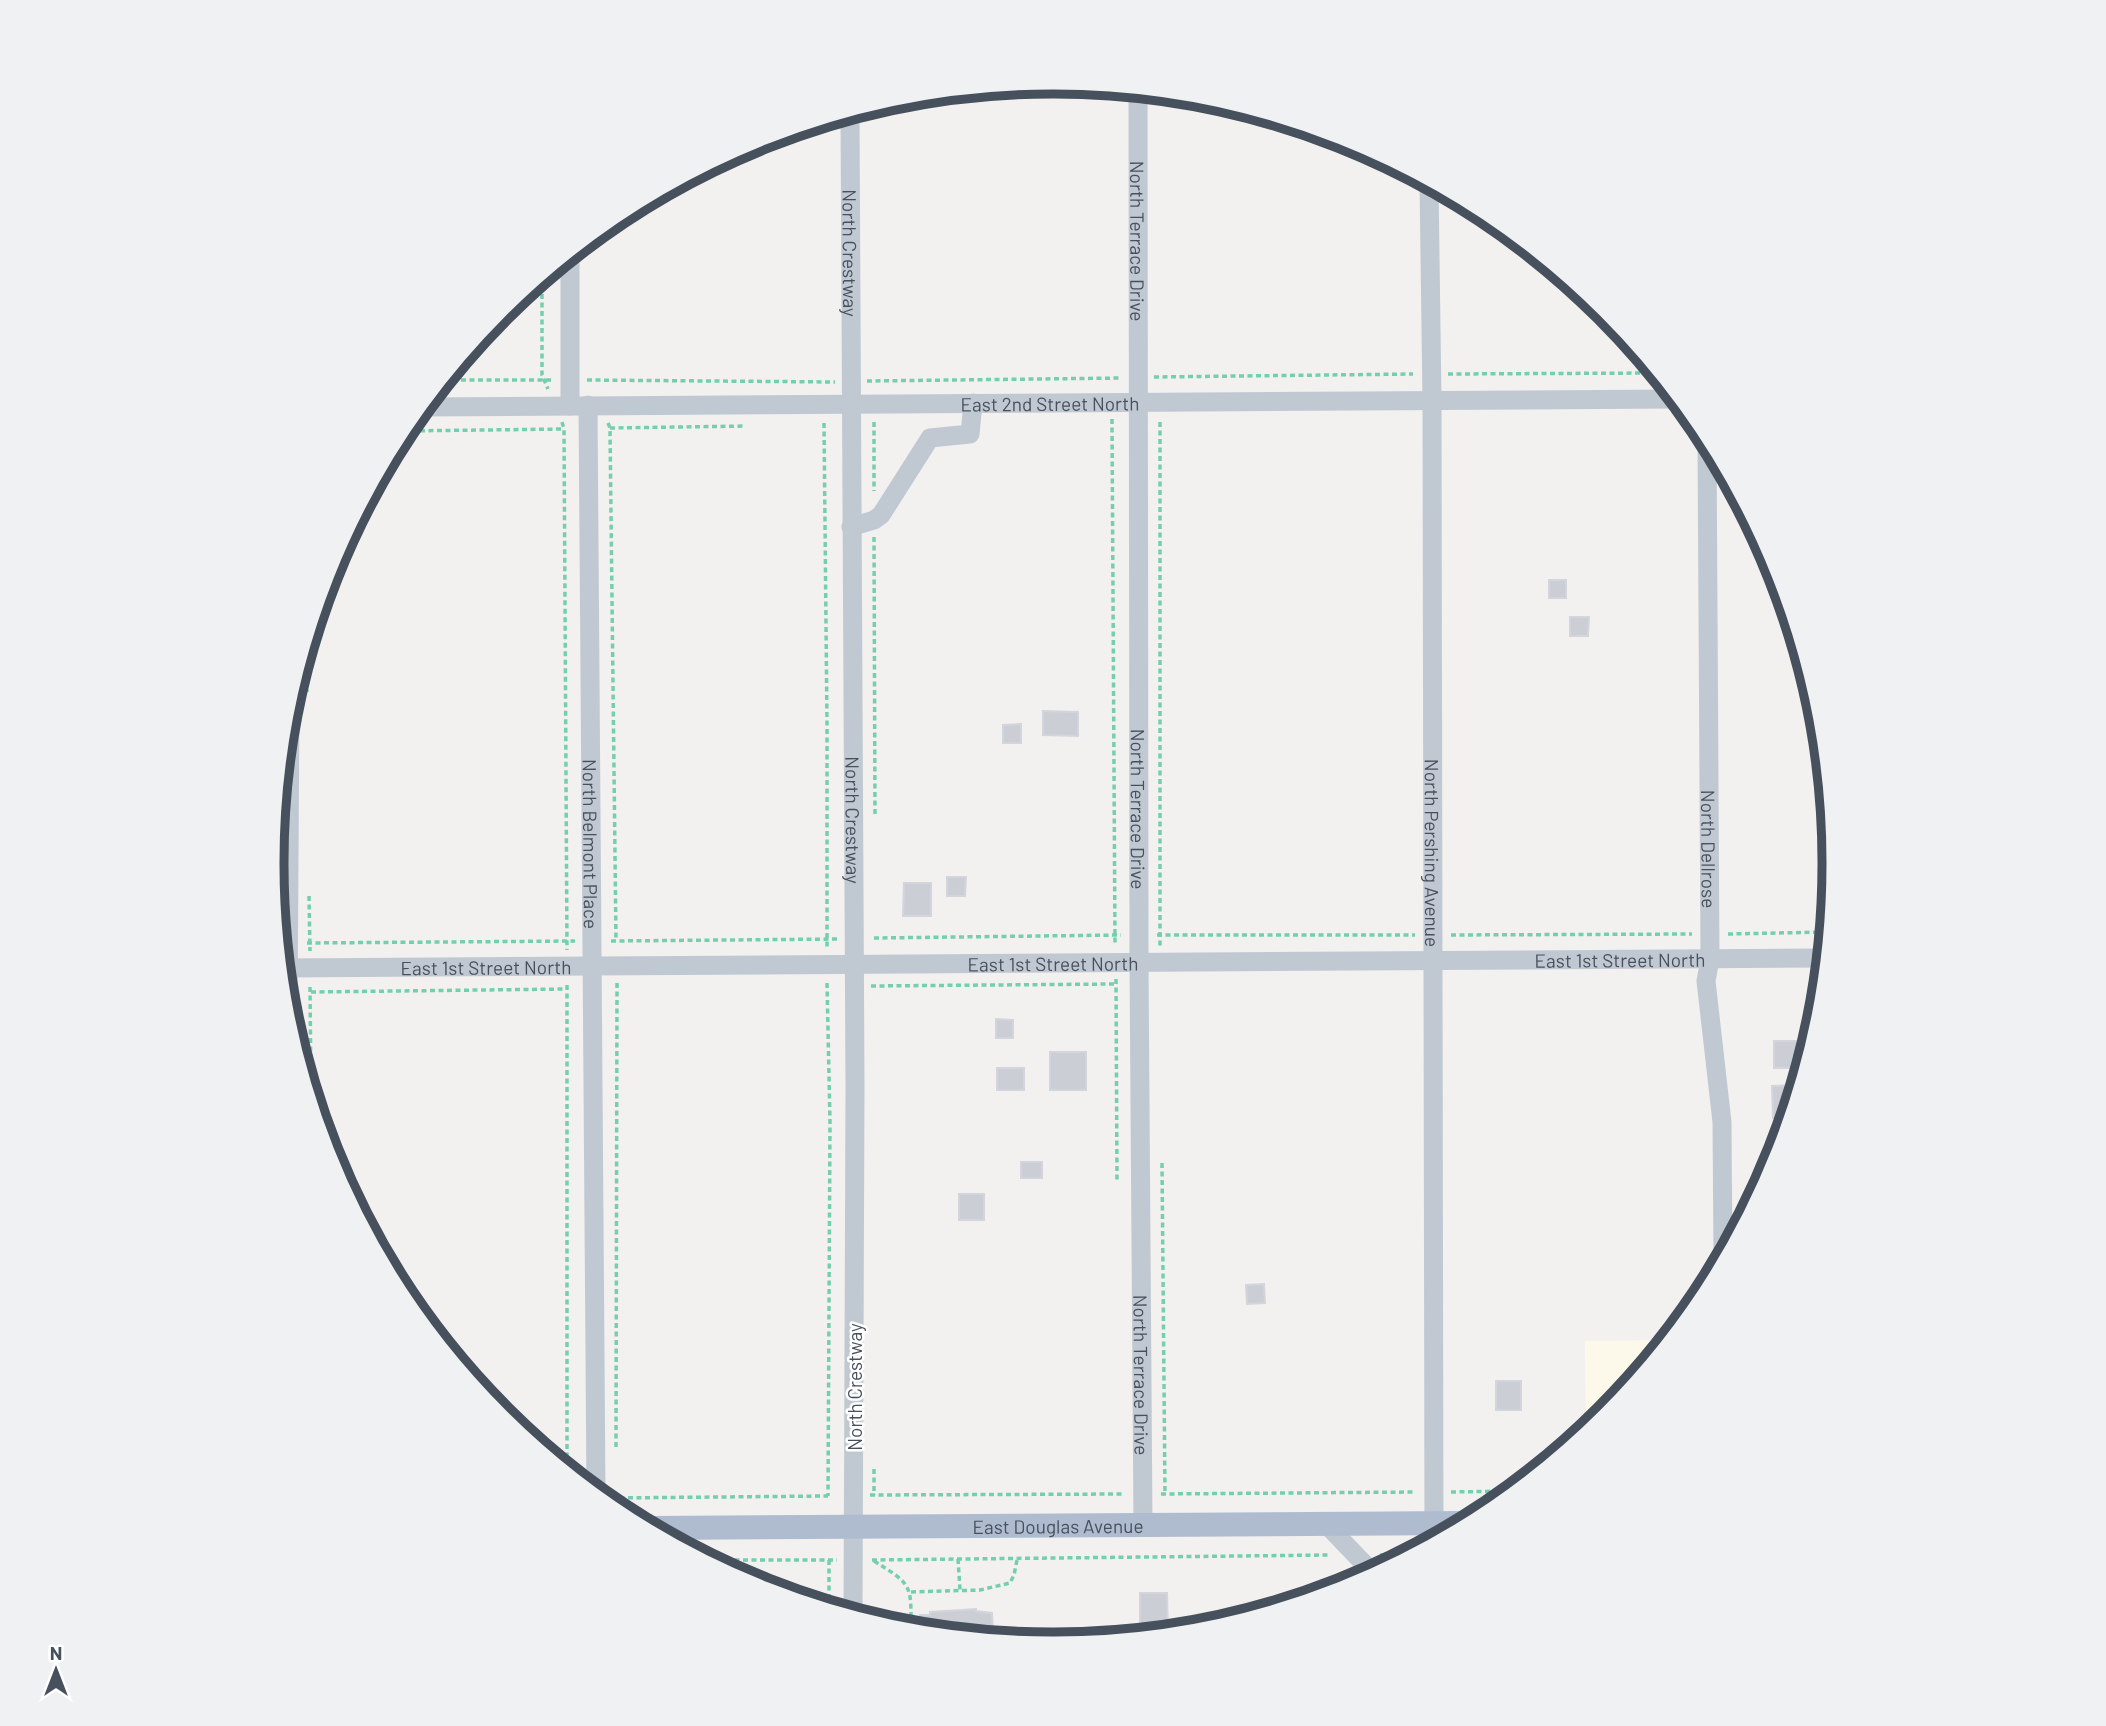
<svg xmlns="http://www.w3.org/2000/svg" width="2106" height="1726" viewBox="0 0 2106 1726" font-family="Barlow,sans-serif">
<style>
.commercial{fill:#fdf9ea}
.building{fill:#ccced6;stroke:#d4d5dc;stroke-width:2}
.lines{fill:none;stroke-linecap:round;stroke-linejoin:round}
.path{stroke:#74d0ac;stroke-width:3.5;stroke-dasharray:5 3.5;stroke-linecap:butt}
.minor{stroke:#c0c9d2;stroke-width:19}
.major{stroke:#afbcd0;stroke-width:24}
.labels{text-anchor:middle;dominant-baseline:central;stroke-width:5;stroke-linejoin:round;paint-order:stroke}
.street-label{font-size:19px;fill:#47515e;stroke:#fff}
.rim{fill:none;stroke:#47515e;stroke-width:9}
</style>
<rect width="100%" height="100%" fill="#f3f0f0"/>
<!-- commercial -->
<polygon class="commercial" points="1667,1340 1605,1415 1586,1431 1585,1341"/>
<!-- building -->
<g class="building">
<rect x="1549" y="580" width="17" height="18"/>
<polygon points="1570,617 1589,617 1588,636 1570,636"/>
<polygon points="1043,711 1078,712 1078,736 1043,735"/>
<polygon points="1021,724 1021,743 1003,743 1003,725"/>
<polygon points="947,877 966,877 965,896 947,896"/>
<polygon points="904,883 931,883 931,916 903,916"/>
<polygon points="996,1019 1013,1020 1013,1038 996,1038"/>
<rect x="1774" y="1041" width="25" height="27"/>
<rect x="1050" y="1052" width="36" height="38"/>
<rect x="997" y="1068" width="27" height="22"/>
<polygon points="1796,1085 1788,1118 1773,1118 1772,1086"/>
<rect x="1021" y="1162" width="21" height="16"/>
<rect x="959" y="1194" width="25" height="26"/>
<polygon points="1264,1284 1265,1303 1247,1304 1246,1285"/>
<rect x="1496" y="1381" width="25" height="29"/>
<polygon points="1609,1394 1622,1394 1603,1417 1603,1400 1609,1400"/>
<polygon points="1140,1593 1167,1593 1168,1632 1084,1641 1084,1630 1118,1630 1118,1635 1140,1635"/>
<polygon points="976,1609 976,1611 992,1613 993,1633 990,1633 990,1638 920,1631 920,1615 930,1615 930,1612"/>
</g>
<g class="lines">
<!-- path -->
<g class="path">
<polyline points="590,253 590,238"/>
<polyline points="542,277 542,375 548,389"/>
<polyline points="1448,374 1656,373"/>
<polyline points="1154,377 1413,374"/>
<polyline points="444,380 552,380"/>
<polyline points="587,380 835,382"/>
<polyline points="867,381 1122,378"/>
<polyline points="1112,419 1115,944"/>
<polyline points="562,422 564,429 567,950"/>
<polyline points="874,422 874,491"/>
<polyline points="1160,422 1160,946"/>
<polyline points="608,423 610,428 616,940"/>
<polyline points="824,423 827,725 827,948"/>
<polyline points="610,428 746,426"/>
<polyline points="403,431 564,429"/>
<polyline points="874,537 875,817"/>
<polyline points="307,647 307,692"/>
<polyline points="309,896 310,951"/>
<polyline points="1728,934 1827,932"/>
<polyline points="1157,935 1415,935"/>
<polyline points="1451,935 1692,934"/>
<polyline points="874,938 1121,935"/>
<polyline points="611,941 838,939"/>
<polyline points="307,943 575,941"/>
<polyline points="1116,979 1117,1180"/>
<polyline points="827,983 830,1122 828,1496"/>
<polyline points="567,985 567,1470"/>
<polyline points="871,986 1115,984"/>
<polyline points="310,987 311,1093"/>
<polyline points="311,992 566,989"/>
<polyline points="1162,1163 1165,1494"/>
<polyline points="616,1447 617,982"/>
<polyline points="874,1469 874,1495"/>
<polyline points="1451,1492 1512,1491"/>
<polyline points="1161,1494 1415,1492"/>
<polyline points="870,1495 1125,1494"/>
<polyline points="611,1498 828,1496"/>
<polyline points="1380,1555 1406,1555"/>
<polyline points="958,1559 960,1590"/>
<polyline points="709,1560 837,1560"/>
<polyline points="829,1560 829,1607"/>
<polyline points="872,1560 1330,1555"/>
<path d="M874,1561C913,1585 911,1585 911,1630"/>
<polyline points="911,1592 980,1590 1010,1583 1014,1575 1017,1560"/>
</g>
<!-- minor -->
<g class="minor">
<path id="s1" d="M1138,91L1139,963L1143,1526"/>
<path id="s2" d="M850,113L855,1087L853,1614"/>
<path id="s3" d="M1429,183L1432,401L1434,1540"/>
<polyline points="570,255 570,406"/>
<path id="s4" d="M588,405L596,1493"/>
<path id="s5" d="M422,407L1677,399"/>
<path id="s6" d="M1707,438L1710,959L1706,981L1722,1122L1723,1257"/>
<polyline points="851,527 874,520 881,515 930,438 970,434 973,403"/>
<path id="s7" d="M283,968L1824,958"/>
<polyline points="288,1019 290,701"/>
<polyline points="1325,1523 1373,1573"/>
</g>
<!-- major -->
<path class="major" id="s8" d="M650,1528L1466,1523"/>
</g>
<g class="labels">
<!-- street labels -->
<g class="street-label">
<text stroke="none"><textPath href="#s1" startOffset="150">North Terrace Drive</textPath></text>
<text stroke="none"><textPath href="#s2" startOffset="140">North Crestway</textPath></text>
<text stroke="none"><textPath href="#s5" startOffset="628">East 2nd Street North</textPath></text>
<text stroke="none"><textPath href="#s1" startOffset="718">North Terrace Drive</textPath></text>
<text stroke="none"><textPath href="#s2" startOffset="707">North Crestway</textPath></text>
<text stroke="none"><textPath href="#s4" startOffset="439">North Belmont Place</textPath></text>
<text stroke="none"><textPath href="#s6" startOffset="411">North Dellrose</textPath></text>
<text stroke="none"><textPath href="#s3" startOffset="670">North Pershing Avenue</textPath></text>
<text stroke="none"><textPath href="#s7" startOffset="1337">East 1st Street North</textPath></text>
<text stroke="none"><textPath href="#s7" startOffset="770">East 1st Street North</textPath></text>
<text stroke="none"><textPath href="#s7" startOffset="203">East 1st Street North</textPath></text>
<text stroke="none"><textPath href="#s1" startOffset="1284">North Terrace Drive</textPath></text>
<text transform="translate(854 1387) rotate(-90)">North Crestway</text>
<text stroke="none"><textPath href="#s8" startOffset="408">East Douglas Avenue</textPath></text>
</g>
</g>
<!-- crop -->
<path d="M0 0H2106V1726H0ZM1052 94H1054A768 768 0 0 1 1822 862V864A768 768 0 0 1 1054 1632H1052A768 768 0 0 1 284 864V862A768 768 0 0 1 1052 94Z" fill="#f0f1f2" fill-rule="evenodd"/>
<path class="rim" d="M1052 94H1054A768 768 0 0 1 1822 862V864A768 768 0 0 1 1054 1632H1052A768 768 0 0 1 284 864V862A768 768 0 0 1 1052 94Z"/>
<!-- north arrow -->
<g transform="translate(56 1670)" stroke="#ffffff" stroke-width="5" paint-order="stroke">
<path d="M0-5L12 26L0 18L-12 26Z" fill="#47515e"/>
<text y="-10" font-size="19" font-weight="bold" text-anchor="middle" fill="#47515e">N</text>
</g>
</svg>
